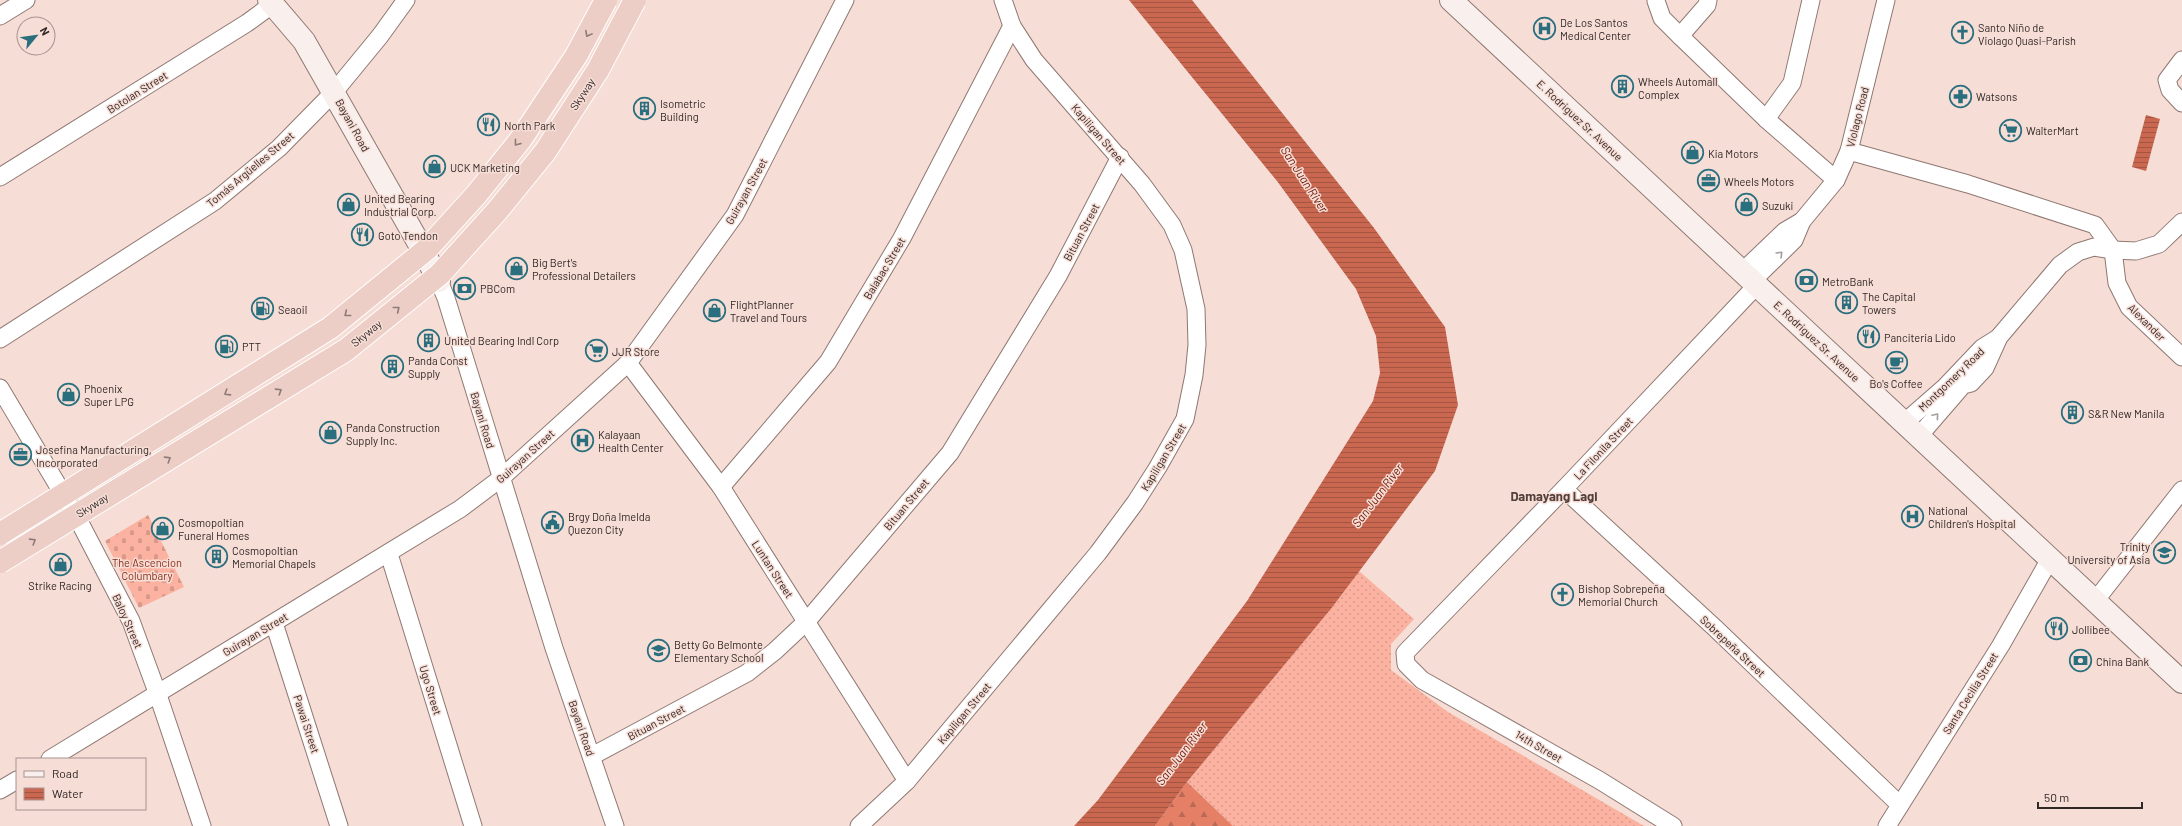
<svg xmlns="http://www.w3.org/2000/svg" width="2182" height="826" viewBox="0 0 2182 826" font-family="Barlow,sans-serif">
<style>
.grass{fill:url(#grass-dots)}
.forest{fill:url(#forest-firs)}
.cemetery{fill:url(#cemetery-stones)}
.water{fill:url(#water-rules)}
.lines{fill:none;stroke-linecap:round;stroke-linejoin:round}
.street-casing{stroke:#8f7872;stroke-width:19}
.secondary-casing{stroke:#8f7872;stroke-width:24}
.street{stroke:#fff;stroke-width:17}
.secondary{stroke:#f9f0ee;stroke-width:22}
.highway-bridge-casing{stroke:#fff;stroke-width:24;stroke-linecap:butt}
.highway-bridge{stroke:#eccec6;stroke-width:22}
.oneway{stroke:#8e7a76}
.oneway2{stroke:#a29e9d}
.labels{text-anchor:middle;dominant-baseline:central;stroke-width:3;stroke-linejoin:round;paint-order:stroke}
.poi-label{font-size:11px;fill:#312725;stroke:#f6ddd6;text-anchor:start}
.street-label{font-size:11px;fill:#312725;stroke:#f6ddd6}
.park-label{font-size:11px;fill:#882e18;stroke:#f6ddd6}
.water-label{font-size:12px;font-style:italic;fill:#701600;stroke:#f6ddd6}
.quarter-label{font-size:13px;font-weight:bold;fill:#54403b;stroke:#f6ddd6}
</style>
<defs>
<pattern id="grass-dots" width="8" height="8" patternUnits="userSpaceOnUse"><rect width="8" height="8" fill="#fbb2a0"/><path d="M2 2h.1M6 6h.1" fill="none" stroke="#d8998a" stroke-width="1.8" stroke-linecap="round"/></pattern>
<pattern id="forest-firs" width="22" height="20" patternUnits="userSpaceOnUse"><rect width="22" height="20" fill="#e58067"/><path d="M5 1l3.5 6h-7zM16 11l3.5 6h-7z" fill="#ba6955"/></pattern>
<pattern id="cemetery-stones" width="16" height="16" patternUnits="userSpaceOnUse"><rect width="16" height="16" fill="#fbb2a0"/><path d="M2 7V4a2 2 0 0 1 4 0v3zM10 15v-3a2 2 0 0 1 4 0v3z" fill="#d8998a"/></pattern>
<pattern id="water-rules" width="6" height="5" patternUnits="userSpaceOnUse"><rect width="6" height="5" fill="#c96750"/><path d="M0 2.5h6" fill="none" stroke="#a45542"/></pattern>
</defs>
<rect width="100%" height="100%" fill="#f6ddd6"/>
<!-- grass -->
<polygon class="grass" points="1359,571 1414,619 1391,644 1391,670 1448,712 1644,826 1233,826 1187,782 1330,610"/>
<!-- forest -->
<polygon class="forest" points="1187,782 1233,826 1155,826"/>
<!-- cemetery -->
<polygon class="cemetery" points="148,515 184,587 139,608 105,541"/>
<!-- water -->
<g class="water">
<polygon points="1129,0 1192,0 1374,228 1445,327 1458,405 1435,471 1330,610 1187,782 1155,826 1074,826 1098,800 1247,601 1373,401 1380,373 1376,336 1356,289 1277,181"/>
<polygon points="2146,115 2160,119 2146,171 2132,167"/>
</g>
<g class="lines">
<defs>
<g id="street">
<polyline points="1656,1 1662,18 1680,36 1766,119 1836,180"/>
<polyline points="0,16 26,0"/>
<polyline points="1680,36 1707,5 1708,0"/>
<polyline points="2182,60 2167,80 2170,90 2182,103"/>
<polyline points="1766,119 1792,83 1811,0"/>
<polyline points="1849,151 1968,184 2095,225 2113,250 2117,283 2129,307 2182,357"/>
<polyline points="0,177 247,23 273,4"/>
<polyline points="1742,272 1785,231 1802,221"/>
<polyline points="439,281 446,298 554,648 615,826"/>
<polyline points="1752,281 1794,240 1802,221 1836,180 1849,151 1886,0"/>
<polyline points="0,339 215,201 279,148 334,92 380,36 406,0"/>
<polyline points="628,363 721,487 907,781"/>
<polyline points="0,388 79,521 131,621 157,692 202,826"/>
<polyline points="1904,423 1944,388 1982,348 1998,338"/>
<polyline points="1919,436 1963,385 1971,383 1985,368 1999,337 2060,265 2078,252 2094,247 2113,250 2136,251 2159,244 2182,222"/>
<polyline points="721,487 828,362 902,238 1012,26"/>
<polyline points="1564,489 1715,628 1900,805"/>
<polyline points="389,554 473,826"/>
<polyline points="2095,601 2182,490"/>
<polyline points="274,623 339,826"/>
<polyline points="592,756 747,673 775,651 807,621 950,453 1058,276 1120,157"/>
<polyline points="50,759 460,509 500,479 628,363 735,215 845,0"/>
<polyline points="0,790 17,780"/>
<polyline points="859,826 907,781 1098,553 1135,503 1158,467 1185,419 1194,375 1197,345 1196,309 1183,250 1172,225 1142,184 1034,60 1012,26 1003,0"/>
<polyline points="1673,826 1599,780 1422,680 1406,664 1405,653 1564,489 1757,285"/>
<polyline points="1887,826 2001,645 2050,559"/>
</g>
<g id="secondary">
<polyline points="269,0 304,41 421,247 439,281"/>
<polyline points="1451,0 2182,682"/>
</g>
</defs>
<!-- street casing -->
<use href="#street" class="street-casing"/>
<!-- secondary casing -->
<use href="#secondary" class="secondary-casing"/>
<!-- street -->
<use href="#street" class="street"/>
<!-- secondary -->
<use href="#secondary" class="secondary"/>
<defs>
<g id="highway-bridge">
<polyline points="0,534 330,328 427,249 476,195 521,139 576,56 606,0"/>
<polyline points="0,562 346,350 440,274 497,211 545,152 598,70 635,0"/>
</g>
</defs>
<!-- highway-bridge casing -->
<use href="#highway-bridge" class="highway-bridge-casing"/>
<!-- highway-bridge -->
<use href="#highway-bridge" class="highway-bridge"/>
</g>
<!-- one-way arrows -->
<defs><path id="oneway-chevron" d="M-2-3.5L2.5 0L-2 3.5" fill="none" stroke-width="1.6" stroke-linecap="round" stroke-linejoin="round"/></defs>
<g class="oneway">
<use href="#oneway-chevron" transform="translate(588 34) rotate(118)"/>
<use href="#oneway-chevron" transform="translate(517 143) rotate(128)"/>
<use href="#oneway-chevron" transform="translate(397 309) rotate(-39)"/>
<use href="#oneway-chevron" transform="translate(347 314) rotate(141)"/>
<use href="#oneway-chevron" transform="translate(279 391) rotate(-32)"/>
<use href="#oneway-chevron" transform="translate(227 393) rotate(148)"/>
<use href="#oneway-chevron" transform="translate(168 459) rotate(-32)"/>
<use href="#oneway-chevron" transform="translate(33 541) rotate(-32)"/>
</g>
<g class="oneway2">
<use href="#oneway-chevron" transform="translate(1780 254) rotate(-45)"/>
<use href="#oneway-chevron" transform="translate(1936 416) rotate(-50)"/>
</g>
<!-- icons -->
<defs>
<symbol id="hospital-ring" viewBox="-11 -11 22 22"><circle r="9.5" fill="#f6ddd6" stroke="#2a6f7e" stroke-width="1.5"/><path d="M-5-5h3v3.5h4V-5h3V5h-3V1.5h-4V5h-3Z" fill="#2a6f7e"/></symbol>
<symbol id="church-ring" viewBox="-11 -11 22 22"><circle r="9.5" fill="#f6ddd6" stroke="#2a6f7e" stroke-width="1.5"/><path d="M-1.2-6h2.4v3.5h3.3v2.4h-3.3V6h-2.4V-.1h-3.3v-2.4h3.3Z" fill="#2a6f7e"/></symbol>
<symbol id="building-ring" viewBox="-11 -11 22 22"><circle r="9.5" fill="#f6ddd6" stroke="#2a6f7e" stroke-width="1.5"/><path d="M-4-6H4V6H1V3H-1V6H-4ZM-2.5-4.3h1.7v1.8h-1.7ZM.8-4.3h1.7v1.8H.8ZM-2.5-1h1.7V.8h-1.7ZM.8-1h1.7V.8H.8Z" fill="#2a6f7e"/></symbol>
<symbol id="pharmacy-ring" viewBox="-11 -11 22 22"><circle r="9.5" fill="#f6ddd6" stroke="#2a6f7e" stroke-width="1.5"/><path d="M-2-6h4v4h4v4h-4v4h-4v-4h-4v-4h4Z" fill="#2a6f7e"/></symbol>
<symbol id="restaurant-ring" viewBox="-11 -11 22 22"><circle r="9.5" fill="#f6ddd6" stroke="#2a6f7e" stroke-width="1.5"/><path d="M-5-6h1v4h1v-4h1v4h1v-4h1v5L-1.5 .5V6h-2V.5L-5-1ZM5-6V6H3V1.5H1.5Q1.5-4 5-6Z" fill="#2a6f7e"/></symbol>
<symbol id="supermarket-ring" viewBox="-11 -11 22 22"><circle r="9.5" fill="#f6ddd6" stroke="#2a6f7e" stroke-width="1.5"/><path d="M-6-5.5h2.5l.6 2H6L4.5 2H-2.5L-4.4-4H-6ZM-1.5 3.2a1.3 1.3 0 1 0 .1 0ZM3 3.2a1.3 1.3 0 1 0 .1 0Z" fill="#2a6f7e"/></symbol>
<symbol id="shop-ring" viewBox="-11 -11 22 22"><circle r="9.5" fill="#f6ddd6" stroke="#2a6f7e" stroke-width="1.5"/><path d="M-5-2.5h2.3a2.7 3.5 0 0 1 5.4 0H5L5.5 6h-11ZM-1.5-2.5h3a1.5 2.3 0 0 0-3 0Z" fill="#2a6f7e"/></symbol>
<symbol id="office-ring" viewBox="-11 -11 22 22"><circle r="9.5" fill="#f6ddd6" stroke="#2a6f7e" stroke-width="1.5"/><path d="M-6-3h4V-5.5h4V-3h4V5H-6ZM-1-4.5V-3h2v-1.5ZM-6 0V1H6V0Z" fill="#2a6f7e"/></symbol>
<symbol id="bank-ring" viewBox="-11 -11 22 22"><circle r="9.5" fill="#f6ddd6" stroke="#2a6f7e" stroke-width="1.5"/><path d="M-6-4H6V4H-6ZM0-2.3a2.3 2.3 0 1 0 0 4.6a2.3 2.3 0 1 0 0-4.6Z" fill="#2a6f7e"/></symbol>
<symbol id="fuel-ring" viewBox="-11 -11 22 22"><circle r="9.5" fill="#f6ddd6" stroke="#2a6f7e" stroke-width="1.5"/><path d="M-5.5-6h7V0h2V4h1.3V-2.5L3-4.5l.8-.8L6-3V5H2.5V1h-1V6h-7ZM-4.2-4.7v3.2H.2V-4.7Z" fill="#2a6f7e"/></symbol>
<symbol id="cafe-ring" viewBox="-11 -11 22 22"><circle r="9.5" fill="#f6ddd6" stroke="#2a6f7e" stroke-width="1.5"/><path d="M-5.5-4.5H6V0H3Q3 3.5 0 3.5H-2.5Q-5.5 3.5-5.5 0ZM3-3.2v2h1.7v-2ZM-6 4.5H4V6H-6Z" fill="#2a6f7e"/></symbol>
<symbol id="civic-ring" viewBox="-11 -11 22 22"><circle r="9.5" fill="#f6ddd6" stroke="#2a6f7e" stroke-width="1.5"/><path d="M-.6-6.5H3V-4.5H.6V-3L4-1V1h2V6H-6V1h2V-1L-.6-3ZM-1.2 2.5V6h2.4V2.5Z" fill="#2a6f7e"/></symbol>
<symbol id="university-ring" viewBox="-11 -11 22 22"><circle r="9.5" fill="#f6ddd6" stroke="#2a6f7e" stroke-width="1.5"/><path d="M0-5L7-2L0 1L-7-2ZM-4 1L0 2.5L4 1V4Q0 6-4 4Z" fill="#2a6f7e"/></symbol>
<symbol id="school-ring" viewBox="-11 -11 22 22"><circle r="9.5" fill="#f6ddd6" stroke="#2a6f7e" stroke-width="1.5"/><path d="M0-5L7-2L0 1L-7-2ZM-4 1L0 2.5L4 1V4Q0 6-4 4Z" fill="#2a6f7e"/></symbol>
</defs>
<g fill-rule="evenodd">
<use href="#hospital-ring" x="1532" y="16" width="25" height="25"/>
<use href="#church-ring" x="1950" y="20" width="25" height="25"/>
<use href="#building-ring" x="1610" y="74" width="25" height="25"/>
<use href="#pharmacy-ring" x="1948" y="84" width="25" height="25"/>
<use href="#building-ring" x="632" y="96" width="25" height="25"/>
<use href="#restaurant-ring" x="476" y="112" width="25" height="25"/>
<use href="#supermarket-ring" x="1998" y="118" width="25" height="25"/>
<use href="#shop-ring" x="1680" y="140" width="25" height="25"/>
<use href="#shop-ring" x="422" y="154" width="25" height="25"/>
<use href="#office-ring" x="1696" y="168" width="25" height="25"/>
<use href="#shop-ring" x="336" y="192" width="25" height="25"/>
<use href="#shop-ring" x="1734" y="192" width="25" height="25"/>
<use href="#restaurant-ring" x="350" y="222" width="25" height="25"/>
<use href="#shop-ring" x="504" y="256" width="25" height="25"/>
<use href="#bank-ring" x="1794" y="268" width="25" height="25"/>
<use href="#bank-ring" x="452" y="276" width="25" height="25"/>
<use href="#building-ring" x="1834" y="290" width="25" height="25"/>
<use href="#fuel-ring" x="250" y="296" width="25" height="25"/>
<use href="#shop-ring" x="702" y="298" width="25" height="25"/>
<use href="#restaurant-ring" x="1856" y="324" width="25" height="25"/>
<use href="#building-ring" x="416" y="328" width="25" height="25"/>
<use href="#fuel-ring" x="214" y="334" width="25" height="25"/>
<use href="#supermarket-ring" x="584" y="338" width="25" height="25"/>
<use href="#cafe-ring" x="1884" y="350" width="25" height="25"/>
<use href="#building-ring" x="380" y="354" width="25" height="25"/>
<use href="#shop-ring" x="56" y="382" width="25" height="25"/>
<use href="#building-ring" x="2060" y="400" width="25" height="25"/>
<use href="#shop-ring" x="318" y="420" width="25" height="25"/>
<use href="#hospital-ring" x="570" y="428" width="25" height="25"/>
<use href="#office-ring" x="8" y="442" width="25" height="25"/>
<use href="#hospital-ring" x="1900" y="504" width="25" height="25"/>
<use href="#civic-ring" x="540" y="510" width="25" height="25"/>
<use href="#shop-ring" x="150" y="516" width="25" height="25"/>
<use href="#university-ring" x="2152" y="540" width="25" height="25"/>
<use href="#building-ring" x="204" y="544" width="25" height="25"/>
<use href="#shop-ring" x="48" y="552" width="25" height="25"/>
<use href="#church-ring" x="1550" y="582" width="25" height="25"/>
<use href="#restaurant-ring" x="2044" y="616" width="25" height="25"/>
<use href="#school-ring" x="646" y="638" width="25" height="25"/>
<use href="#bank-ring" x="2068" y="648" width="25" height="25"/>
</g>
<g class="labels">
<!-- poi labels -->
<g class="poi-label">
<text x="1560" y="22">De Los Santos<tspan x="1560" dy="13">Medical Center</tspan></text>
<text x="1978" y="27">Santo Niño de<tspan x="1978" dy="13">Violago Quasi-Parish</tspan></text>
<text x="1638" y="81">Wheels Automall<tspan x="1638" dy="13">Complex</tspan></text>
<text x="1976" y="96">Watsons</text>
<text x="660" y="103">Isometric<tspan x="660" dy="13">Building</tspan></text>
<text x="504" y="125">North Park</text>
<text x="2026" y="130">WalterMart</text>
<text x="1708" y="153">Kia Motors</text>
<text x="450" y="167">UCK Marketing</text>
<text x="1724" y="181">Wheels Motors</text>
<text x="364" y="198">United Bearing<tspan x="364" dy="13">Industrial Corp.</tspan></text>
<text x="1762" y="205">Suzuki</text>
<text x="378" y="235">Goto Tendon</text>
<text x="532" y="262">Big Bert's<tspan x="532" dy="13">Professional Detailers</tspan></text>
<text x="1822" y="281">MetroBank</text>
<text x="480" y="288">PBCom</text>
<text x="1862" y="296">The Capital<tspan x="1862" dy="13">Towers</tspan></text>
<text x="730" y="304">FlightPlanner<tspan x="730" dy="13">Travel and Tours</tspan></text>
<text x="278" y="309">Seaoil</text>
<text x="1884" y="337">Panciteria Lido</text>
<text x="444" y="340">United Bearing Indl Corp</text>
<text x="242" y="346">PTT</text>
<text x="612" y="351">JJR Store</text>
<text x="408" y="360">Panda Const<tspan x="408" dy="13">Supply</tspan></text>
<text x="1896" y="383" text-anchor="middle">Bo's Coffee</text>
<text x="84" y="388">Phoenix<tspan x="84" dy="13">Super LPG</tspan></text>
<text x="2088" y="413">S&amp;R New Manila</text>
<text x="346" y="427">Panda Construction<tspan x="346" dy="13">Supply Inc.</tspan></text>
<text x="598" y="434">Kalayaan<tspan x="598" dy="13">Health Center</tspan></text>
<text x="36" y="449">Josefina Manufacturing,<tspan x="36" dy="13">Incorporated</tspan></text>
<text x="1928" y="510">National<tspan x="1928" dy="13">Children's Hospital</tspan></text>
<text x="568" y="516">Brgy Doña Imelda<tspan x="568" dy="13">Quezon City</tspan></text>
<text x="178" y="522">Cosmopoltian<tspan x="178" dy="13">Funeral Homes</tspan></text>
<text x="2150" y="546" text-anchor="end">Trinity<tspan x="2150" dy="13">University of Asia</tspan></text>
<text x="232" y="550">Cosmopoltian<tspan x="232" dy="13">Memorial Chapels</tspan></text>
<text x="60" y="585" text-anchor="middle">Strike Racing</text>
<text x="1578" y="588">Bishop Sobrepeña<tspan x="1578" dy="13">Memorial Church</tspan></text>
<text x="2072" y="629">Jollibee</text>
<text x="674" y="644">Betty Go Belmonte<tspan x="674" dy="13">Elementary School</tspan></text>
<text x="2096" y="661">China Bank</text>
</g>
<!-- street labels -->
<g class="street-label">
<text transform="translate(137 92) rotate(-32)">Botolan Street</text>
<text transform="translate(582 94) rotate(-57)">Skyway</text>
<text transform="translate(1857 117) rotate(-76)">Violago Road</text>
<text transform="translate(1580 120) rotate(43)">E. Rodriguez Sr. Avenue</text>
<text transform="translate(353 125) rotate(61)">Bayani Road</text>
<text transform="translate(1099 134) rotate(49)">Kapiligan Street</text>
<text transform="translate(250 169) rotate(-40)">Tomás Argüelles Street</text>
<text transform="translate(746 191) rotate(-61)">Guirayan Street</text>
<text transform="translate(1081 232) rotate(-62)">Bituan Street</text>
<text transform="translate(884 268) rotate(-59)">Balabac Street</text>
<text transform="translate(2147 322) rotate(45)">Alexander</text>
<text transform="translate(366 333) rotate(-39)">Skyway</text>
<text transform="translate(1817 341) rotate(43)">E. Rodriguez Sr. Avenue</text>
<text transform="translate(1951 379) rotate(-44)">Montgomery Road</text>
<text transform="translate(483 420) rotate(73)">Bayani Road</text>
<text transform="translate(1603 448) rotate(-47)">La Filonila Street</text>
<text transform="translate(525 456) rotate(-42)">Guirayan Street</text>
<text transform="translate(1163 457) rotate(-59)">Kapiligan Street</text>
<text transform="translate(906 504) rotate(-50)">Bituan Street</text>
<text transform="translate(92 505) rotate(-32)">Skyway</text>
<text transform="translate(773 569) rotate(57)">Luntan Street</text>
<text transform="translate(128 621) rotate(66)">Baloy Street</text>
<text transform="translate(255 634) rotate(-31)">Guirayan Street</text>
<text transform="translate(1733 646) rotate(43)">Sobrepeña Street</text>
<text transform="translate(431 690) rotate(73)">Ugo Street</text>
<text transform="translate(1970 693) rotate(-58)">Santa Cecilia Street</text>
<text transform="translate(964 713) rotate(-50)">Kapiligan Street</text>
<text transform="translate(656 722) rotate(-28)">Bituan Street</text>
<text transform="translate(307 724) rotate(72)">Pawai Street</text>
<text transform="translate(582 728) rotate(71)">Bayani Road</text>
<text transform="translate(1539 746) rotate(30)">14th Street</text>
</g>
<!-- park labels -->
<g class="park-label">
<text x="147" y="562">The Ascencion<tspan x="147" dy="13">Columbary</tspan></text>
</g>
<!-- water labels -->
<g class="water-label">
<text transform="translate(1305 179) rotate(57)">San Juan River</text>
<text transform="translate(1377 495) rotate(-53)">San Juan River</text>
<text transform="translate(1181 753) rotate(-53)">San Juan River</text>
</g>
<!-- quarter labels -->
<g class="quarter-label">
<text x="1554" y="496">Damayang Lagi</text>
</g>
</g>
<!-- legend -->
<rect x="16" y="758" width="130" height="52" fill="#f6ddd6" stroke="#a7948f"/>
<rect x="24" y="771" width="20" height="6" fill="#f9f0ee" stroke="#a7948f"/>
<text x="52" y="778" font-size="12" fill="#312725">Road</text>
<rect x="24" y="788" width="20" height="12" fill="url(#water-rules)" stroke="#a7948f"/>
<text x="52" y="798" font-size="12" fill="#312725">Water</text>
<!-- north arrow -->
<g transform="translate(36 36) rotate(61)"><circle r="19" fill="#f6ddd6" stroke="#a7948f"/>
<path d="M0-3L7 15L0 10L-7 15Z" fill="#2a6f7e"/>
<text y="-6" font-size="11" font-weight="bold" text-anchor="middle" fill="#312725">N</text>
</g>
<!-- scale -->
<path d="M2038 802v6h104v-6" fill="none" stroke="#312725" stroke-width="2"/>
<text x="2044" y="802" font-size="12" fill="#312725" stroke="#f6ddd6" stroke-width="3" paint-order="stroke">50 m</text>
</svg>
